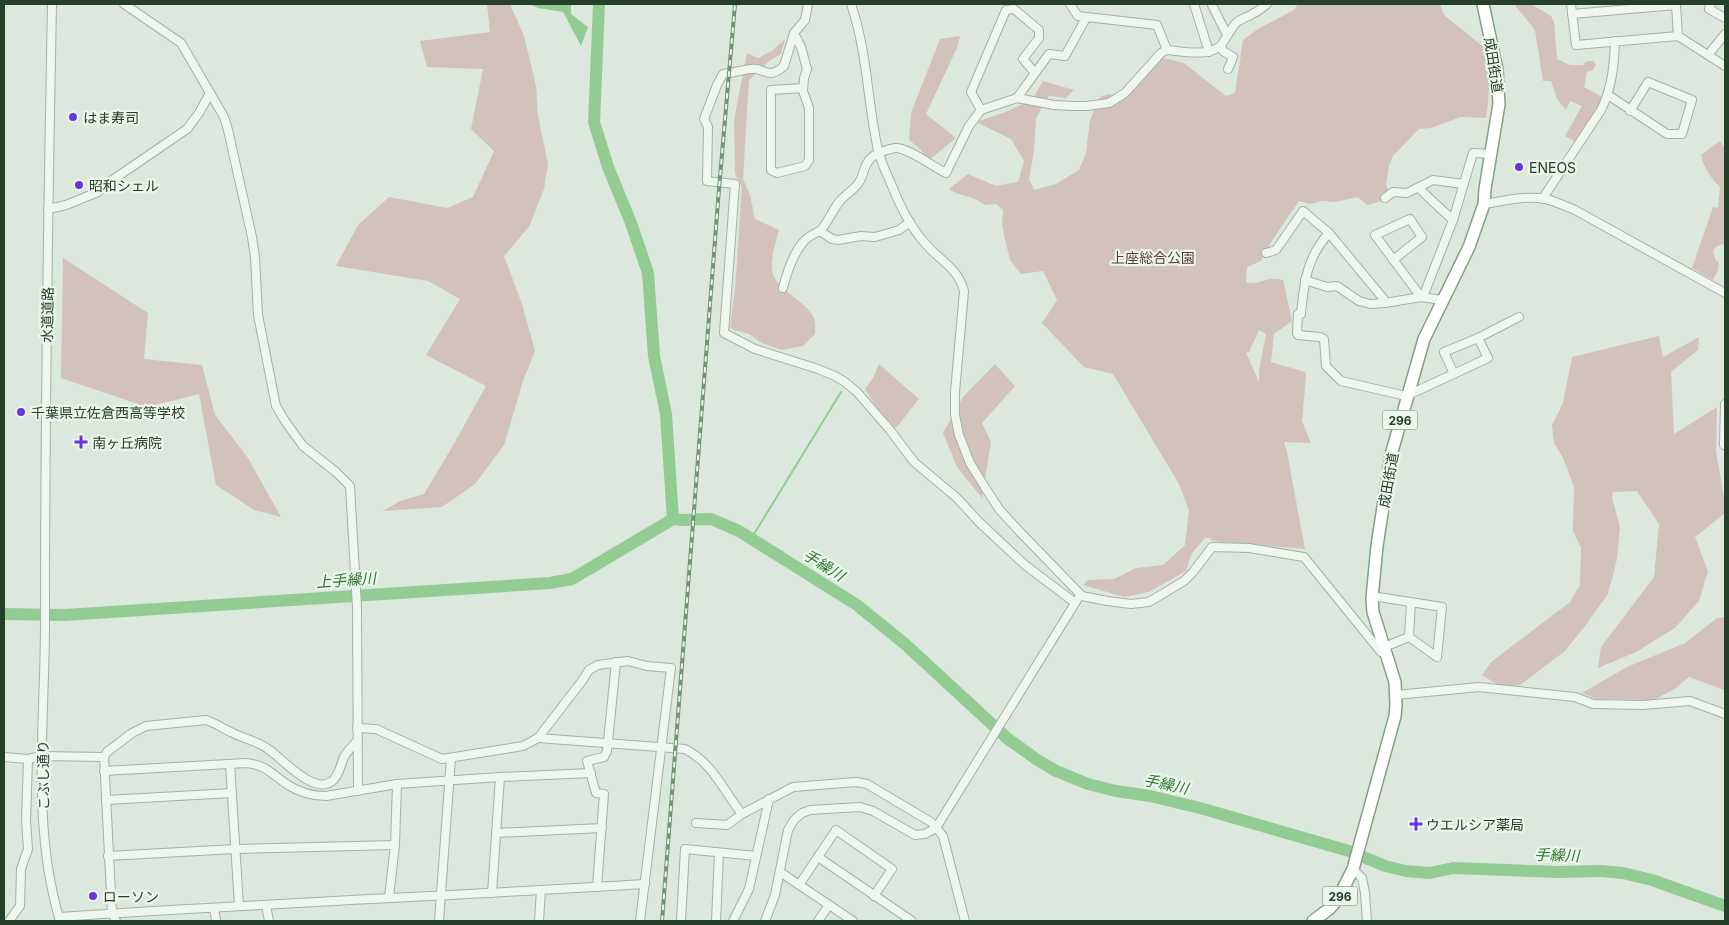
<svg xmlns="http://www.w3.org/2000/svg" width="1729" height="925" viewBox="0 0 1729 925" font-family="Inter,'Noto Sans JP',sans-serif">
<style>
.green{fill:#d3c1bc;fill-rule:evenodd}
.water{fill:#93cc93}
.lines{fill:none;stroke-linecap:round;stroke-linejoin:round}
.stream{stroke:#93cc93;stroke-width:2}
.river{stroke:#93cc93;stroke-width:12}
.minor-casing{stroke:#a1b2a3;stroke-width:10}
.highway-casing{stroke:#82a085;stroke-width:14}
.minor{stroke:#eff6f0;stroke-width:8}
.highway{stroke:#fff;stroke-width:11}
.rail-casing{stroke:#749377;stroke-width:4}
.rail{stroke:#ebf6ec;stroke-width:2;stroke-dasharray:5.5;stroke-linecap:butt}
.poi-dot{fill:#6b33db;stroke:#ebf6ec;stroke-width:2}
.labels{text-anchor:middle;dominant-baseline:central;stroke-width:4.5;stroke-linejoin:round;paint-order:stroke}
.shield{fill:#ebf6ec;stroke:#607763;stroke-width:1}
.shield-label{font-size:12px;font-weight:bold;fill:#244028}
.street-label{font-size:14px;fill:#244028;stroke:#ebf6ec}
.poi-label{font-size:14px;fill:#244028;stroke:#ebf6ec;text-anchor:start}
.park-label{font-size:14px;fill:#5d3d30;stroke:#ebf6ec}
.water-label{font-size:15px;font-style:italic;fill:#2b772e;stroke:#ebf6ec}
</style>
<rect width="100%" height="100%" fill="#dce8dd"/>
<!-- green -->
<g class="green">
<polygon points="487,4 510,4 524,36 536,86 538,115 548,164 544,189 529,227 504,256 522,304 535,351 523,381 504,445 475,484 442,507 383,511 400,501 424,494 451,449 486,386 426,355 460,299 428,281 336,266 358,225 389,197 447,208 473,197 494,151 471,129 483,69 427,67 420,41 490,32"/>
<path d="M1298,4H1440L1444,15L1486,49C1490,73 1490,95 1486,118L1461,117L1431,128L1419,129L1393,156L1389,165L1386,185L1393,198L1367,205L1358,197L1335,202L1322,201L1310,204L1299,201L1271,242L1261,261L1247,267L1246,282C1263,286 1265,275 1283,280L1292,321L1274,334L1271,362L1305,372L1306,376L1302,421L1311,443L1284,442L1287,452L1305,549L1212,541L1210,538H1205L1192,553L1186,571L1149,592L1124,597L1083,585L1088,580L1114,579L1136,568L1163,565L1185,545L1189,510L1179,484L1113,374L1084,367L1042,323L1057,300L1043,271L1021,274L1010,260L1002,226L1003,210L996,204L984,205C972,194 962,198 949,189L968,174L996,186L1018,182L1024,161L1011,139L976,122L1003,113L1032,100L1043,81L1074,90L1066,98L1049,96L1036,118L1034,151L1029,179L1034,190L1056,184L1079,170L1086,153L1090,120L1100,97L1108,94L1122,97L1159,57L1184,63L1226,96L1235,93L1243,40L1258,29L1294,10ZM1259,330L1266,334L1259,370V382L1246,353L1249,352Z"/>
<polygon points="1514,4 1531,4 1551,16 1554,22 1557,59 1570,65 1583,65 1586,61 1593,61 1596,65 1593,70 1587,72 1584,87 1604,98 1576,142 1565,136 1582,106 1570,101 1566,110 1557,99 1551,81 1543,81 1535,30"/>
<polygon points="960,36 957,48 926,114 956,138 929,160 920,149 909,140 911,113 940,39"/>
<path d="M785,39L781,54L769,61L749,80L743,179L750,195L755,219L779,230C776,242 771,256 772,269C773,289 805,299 814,318C816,323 815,329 815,334L803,346L782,350L762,343L749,334L734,330L730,327L735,289L742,187L735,174L734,120L747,53L758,58L772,51Z"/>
<path d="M1720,141L1725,149V246L1724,244L1717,246L1713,251L1715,259L1719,262L1718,270L1713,280L1692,268L1713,207L1718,208L1720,187C1711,178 1704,168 1701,155Z"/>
<polygon points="63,258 148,313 144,359 202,365 215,415 248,458 281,517 254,510 216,485 199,394 147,407 61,378"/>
<polygon points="1659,336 1663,357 1699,337 1698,350 1671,372 1674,434 1717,407 1716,451 1725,504 1725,513 1695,537 1708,571 1699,601 1675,628 1636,652 1598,668 1601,647 1654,577 1659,524 1637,491 1613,492 1612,498 1620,527 1617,559 1608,594 1585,626 1565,651 1520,685 1498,685 1482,675 1491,662 1570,602 1580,585 1581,548 1573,531 1574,487 1563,458 1554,443 1552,425 1563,403 1572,357"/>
<polygon points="879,364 919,399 896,428 879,411 865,389 873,378"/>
<polygon points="995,364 1015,386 982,423 991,442 982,498 957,467 943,433 963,397"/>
<polygon points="1725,617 1725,690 1689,677 1676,688 1654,700 1596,699 1582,693 1627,667 1685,643 1717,618"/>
</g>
<!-- water -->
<polygon class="water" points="530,4 571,4 571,14 588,27 581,46 563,12 538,8"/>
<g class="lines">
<!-- stream -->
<polyline class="stream" points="751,539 841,392"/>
<!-- river -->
<g class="river">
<polyline points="599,4 594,122 608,167 631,223 648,273 654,356 666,414 673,519"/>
<polyline points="673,519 682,520 711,519 739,531 857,605 905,644 1008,739 1036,759 1056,771 1088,784 1116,791 1150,796 1200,808 1349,851 1385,866 1406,871 1430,873 1453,868 1557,872 1601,871 1623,873 1652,880 1725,906"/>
<polyline points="4,614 65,615 550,583 572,579 673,519"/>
</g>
<defs>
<g id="minor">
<path d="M52,4C48,210 45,416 45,623C45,722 31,825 60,921"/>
<polyline points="124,4 181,43 224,117 228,130 252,237 255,257 258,315 276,406 285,421 303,446 336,472 350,486 357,607 358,791"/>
<path d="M808,4L805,20L794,33L784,66C767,81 765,67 751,69C742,70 732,73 723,74L717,85L704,119L708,127L707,181L735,184L724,333L755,349L818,369L835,376L845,382L857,392L890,430L914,462L957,498L979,522L1025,565L1074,602"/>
<path d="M851,4C868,54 867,101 878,150C881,162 887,175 892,186C900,206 910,226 924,242C938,260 958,267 964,291L955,392V415L959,435L970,463L986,489L999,509L1020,532L1082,596L1107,601L1131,604L1149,602L1184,581L1193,572L1212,547L1249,548L1304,557L1381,652L1386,651"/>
<polyline points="1070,4 1078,16 1157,25 1167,50"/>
<polyline points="1194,4 1209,52"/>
<polyline points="1571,4 1576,45 1678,36 1725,66"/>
<polyline points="1711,4 1709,9 1725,18"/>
<polyline points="1212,5 1227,35"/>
<polyline points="1572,14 1676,5 1678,36"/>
<polyline points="794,33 801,47 807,69 804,78 803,91 809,108 809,160 805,166 777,173 771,170 771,90 803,88"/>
<polyline points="1221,46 1223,51 1233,57 1228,69"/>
<polyline points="1708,55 1725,34"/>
<polyline points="1608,95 1667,134 1682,134 1692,100 1648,82 1630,111"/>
<polyline points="1017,98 1049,54 1065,56 1086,18"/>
<polyline points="981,110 971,92 1006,10 1014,9 1039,30 1039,38 1023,59 1035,73"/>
<polyline points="1419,188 1429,198 1453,220"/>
<polyline points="1385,198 1393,192 1407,193 1433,180 1464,184"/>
<path d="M1543,198L1601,110C1612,88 1614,66 1615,41"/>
<path d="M1484,204C1503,201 1526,195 1545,199C1555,201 1565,206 1575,210L1725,293"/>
<polyline points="48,209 66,205 98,192 111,181 187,129 199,113 210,93"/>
<polyline points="820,231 832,239 838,240 861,236 875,237 899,230 910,222"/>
<path d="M1329,233C1307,257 1304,282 1301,314H1298L1297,333L1298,335L1320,337L1324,339L1326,366L1341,381L1406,396L1488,358L1478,338L1519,317"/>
<polyline points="1266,253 1276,250 1303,211 1329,233 1387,303"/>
<polyline points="1393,260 1422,237 1410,219 1375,235 1421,297"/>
<polyline points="1305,280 1327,287 1337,286 1359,301 1370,304 1385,303 1421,297 1442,300"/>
<path d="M783,288C787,272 793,253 805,240C810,235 817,233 821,230C828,222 833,209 840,201C845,195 852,191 857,185C864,178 863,165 871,158C876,153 888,149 895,148C908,147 933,167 946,173L969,126L981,110L1017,98L1054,105L1073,106H1086L1109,103L1125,93L1161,53L1167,50C1181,51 1211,58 1222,44C1227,37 1231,28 1237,22C1242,18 1249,17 1254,13C1259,11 1263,7 1267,4"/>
<polyline points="1423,297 1453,220 1473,153 1492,154"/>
<polyline points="1454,374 1444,352 1478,338"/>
<polyline points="1724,445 1725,404"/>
<polyline points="1372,596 1442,607 1437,657 1409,637 1411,602"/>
<polyline points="1384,647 1409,637"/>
<polyline points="1396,695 1479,687 1575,697 1593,704 1643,705 1690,701 1725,714"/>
<polyline points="357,728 376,729 442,759 523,746 538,738 582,681 589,670 598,665 628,661 647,666 671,668 640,921"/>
<path d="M538,738L685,749C713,763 724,792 742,814"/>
<path d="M4,757L28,759L42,756L104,757L107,752L132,733L146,726L206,720C216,723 223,729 233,733C244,739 258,741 268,749C282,758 314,796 332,781C339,776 341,764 344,757C347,751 352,747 356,742"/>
<polyline points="104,757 112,913 116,921"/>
<polyline points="230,764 239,906"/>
<path d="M104,771L246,763C267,765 271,774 288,785C299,792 313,796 326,796L397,784L500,777L591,773"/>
<polyline points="106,800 232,793"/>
<polyline points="696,823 727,825 742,814 793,787 856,782 867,784 931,822 943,836 965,921"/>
<polyline points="496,833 602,828"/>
<polyline points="108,856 235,849 395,845"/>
<polyline points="818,857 912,921"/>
<polyline points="1353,869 1362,878 1365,893 1367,921"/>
<polyline points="780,872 853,921"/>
<polyline points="799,885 836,830 892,869 874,896"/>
<polyline points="597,887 604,794 596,793 587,761 604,757 607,751 616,662"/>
<polyline points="492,893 500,777"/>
<polyline points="389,897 395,845 397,784"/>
<polyline points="266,905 269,921"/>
<polyline points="214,908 216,921"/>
<path d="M59,917C254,904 449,896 645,884"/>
<polyline points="9,921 20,906 21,869 28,849 26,821 28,759"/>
<polyline points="439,921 451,758"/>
<polyline points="539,921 541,890"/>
<polyline points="681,921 685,849 756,856"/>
<polyline points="716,921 719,853"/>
<polyline points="733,921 749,889 769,799"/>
<polyline points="765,921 775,895 788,830 794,820 802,813 810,810 860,807 873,811 915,835 925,834 936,828 1077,600"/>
<polyline points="818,921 829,905"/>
</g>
<polyline id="highway" points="1313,921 1329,909 1338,899 1353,869 1395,716 1396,705 1395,682 1373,612 1372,598 1377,546 1391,455 1424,339 1469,247 1484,204 1485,189 1499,104 1497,70 1483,4"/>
</defs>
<!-- minor casing -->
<use href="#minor" class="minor-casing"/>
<!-- highway casing -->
<use href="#highway" class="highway-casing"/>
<!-- minor -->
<use href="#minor" class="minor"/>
<!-- highway -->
<use href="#highway" class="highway"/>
<defs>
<polyline id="rail" points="662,921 719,189 735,4"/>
</defs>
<!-- rail casing -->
<use href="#rail" class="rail-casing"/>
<!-- rail -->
<use href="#rail" class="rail"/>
</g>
<!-- markers -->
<g class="poi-dot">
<circle cx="73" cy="117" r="5"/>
<circle cx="1519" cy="167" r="5"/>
<circle cx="79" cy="185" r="5"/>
<circle cx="21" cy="412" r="5"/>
<path d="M78.5 434.5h5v5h5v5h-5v5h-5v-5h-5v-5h5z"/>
<path d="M1413.5 816.5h5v5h5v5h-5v5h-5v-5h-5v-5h5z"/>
<circle cx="93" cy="896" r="5"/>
</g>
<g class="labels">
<!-- shield labels -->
<g class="shield">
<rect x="1382.5" y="410.5" width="35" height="19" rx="4"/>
<rect x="1322.5" y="886.5" width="35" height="19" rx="4"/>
</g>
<g class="shield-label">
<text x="1400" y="420">296</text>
<text x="1340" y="896">296</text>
</g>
<!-- street labels -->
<g class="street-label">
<text transform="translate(1494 65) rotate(81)">成田街道</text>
<text transform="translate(47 315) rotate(-89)">水道道路</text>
<text transform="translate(1388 480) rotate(-80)">成田街道</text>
<text transform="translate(43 775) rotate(-91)">こぶし通り</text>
</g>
<!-- poi labels -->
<g class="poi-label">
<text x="83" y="117">はま寿司</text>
<text x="1529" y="167">ENEOS</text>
<text x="89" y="185">昭和シェル</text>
<text x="31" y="412">千葉県立佐倉西高等学校</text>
<text x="92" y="442">南ヶ丘病院</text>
<text x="1426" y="824">ウエルシア薬局</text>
<text x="103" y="896">ローソン</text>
</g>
<!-- park labels -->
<g class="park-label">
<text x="1153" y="257">上座総合公園</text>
</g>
<!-- water labels -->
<g class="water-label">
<text transform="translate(824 565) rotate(32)">手繰川</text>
<text transform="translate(346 580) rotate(-4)">上手繰川</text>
<text transform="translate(1166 784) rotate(12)">手繰川</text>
<text transform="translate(1557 855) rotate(2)">手繰川</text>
</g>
</g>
<!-- border -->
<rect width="1729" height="925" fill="none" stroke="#244028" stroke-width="10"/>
</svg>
